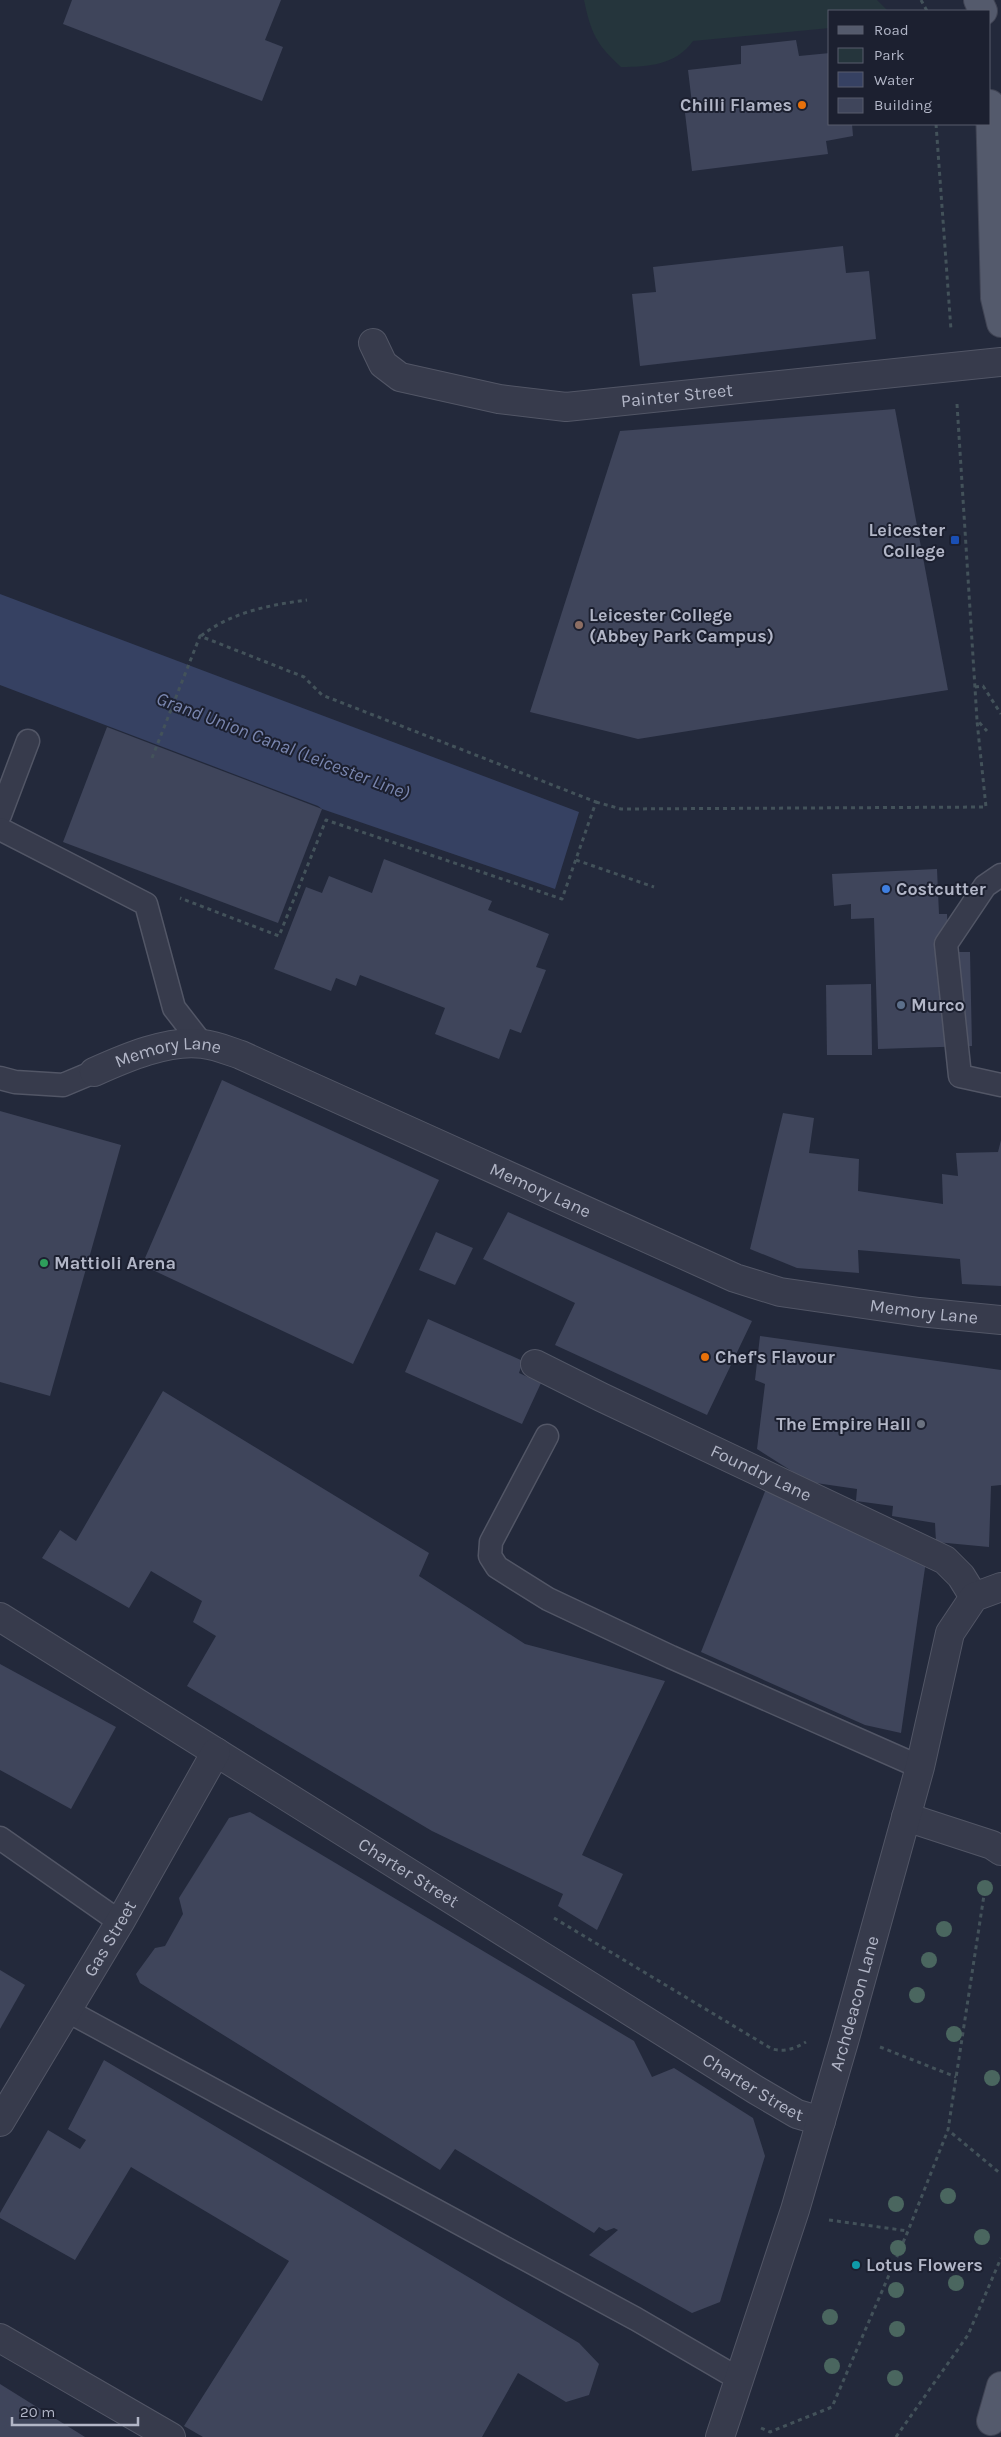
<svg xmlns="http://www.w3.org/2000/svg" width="1001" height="2437" viewBox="0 0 1001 2437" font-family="Karla,sans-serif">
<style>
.green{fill:#25353c}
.water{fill:#364162}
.building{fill:#3f455b}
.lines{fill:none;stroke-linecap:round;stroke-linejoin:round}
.lane-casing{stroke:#525666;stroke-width:25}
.street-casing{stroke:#525666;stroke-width:30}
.primary-casing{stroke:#404454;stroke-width:30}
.path{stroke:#43525a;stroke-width:3;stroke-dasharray:4 4;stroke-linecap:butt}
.lane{stroke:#373b4c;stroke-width:22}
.street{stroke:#373b4c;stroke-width:28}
.primary{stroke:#545a6c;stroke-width:28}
.tree{fill:#4a665f}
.food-dot{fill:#e8710a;stroke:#1c2030;stroke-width:2}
.transit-dot{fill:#1a4fb4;stroke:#1c2030;stroke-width:2}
.education-dot{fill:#8d6e63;stroke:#1c2030;stroke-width:2}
.shop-dot{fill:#3f7fe0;stroke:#1c2030;stroke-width:2}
.service-dot{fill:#5c6f8a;stroke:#1c2030;stroke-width:2}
.leisure-dot{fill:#2e9e5b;stroke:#1c2030;stroke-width:2}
.worship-dot{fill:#6b7280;stroke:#1c2030;stroke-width:2}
.culture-dot{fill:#0f9aa8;stroke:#1c2030;stroke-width:2}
.labels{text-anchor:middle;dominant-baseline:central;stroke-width:4;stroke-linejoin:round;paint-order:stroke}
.poi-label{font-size:18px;font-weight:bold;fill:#b2b6c7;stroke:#1c2030;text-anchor:start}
.street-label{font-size:18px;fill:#b2b6c7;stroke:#1c2030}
.water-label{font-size:19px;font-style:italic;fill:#7a86af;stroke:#1c2030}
</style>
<rect width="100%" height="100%" fill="#23293b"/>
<!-- green -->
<path class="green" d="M584,0H877L888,11H830V28L693,41C676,65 648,67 621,67C596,44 591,33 584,0Z"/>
<!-- water -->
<polygon class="water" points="0,594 579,812 555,889 322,809 318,806 0,685"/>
<!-- building -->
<g class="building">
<polygon points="72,0 281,0 265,40 283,47 262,101 63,24"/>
<polygon points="796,40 799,56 830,53 830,124 852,124 853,136 826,141 828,154 692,171 685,113 693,112 688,70 741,64 741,46"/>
<polygon points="843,246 846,273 869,271 876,339 640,366 632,294 656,292 653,267"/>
<polygon points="895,409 948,690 638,739 530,712 620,431"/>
<polygon points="107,727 322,809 278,923 63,842"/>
<polygon points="384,859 492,901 488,910 549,934 536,967 546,970 521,1033 510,1029 499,1059 435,1034 445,1008 360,975 356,986 336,978 331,991 274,969 306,887 322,893 329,876 372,893"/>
<polygon points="937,869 939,914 947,914 949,952 970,952 972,1046 878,1049 874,918 851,919 851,904 834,906 832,874"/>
<polygon points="871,984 872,1055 827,1055 826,985"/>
<polygon points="222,1080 439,1180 353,1364 142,1265"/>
<polygon points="0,1111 121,1145 50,1396 0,1382"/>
<polygon points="783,1113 814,1118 809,1153 859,1159 858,1191 943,1204 942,1174 958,1176 956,1153 998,1152 1001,1140 1001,1286 962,1284 960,1259 858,1250 859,1273 797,1268 750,1249"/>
<polygon points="508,1212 752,1321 707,1415 555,1345 575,1303 483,1259"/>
<polygon points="436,1232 473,1248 455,1285 419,1270"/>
<polygon points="428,1319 523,1361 519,1373 541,1383 522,1424 405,1372"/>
<polygon points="760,1336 1001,1370 1001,1485 991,1486 989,1547 936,1542 935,1523 892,1516 893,1506 856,1501 857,1489 809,1482 757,1449 765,1384 755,1380"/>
<polygon points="163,1391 429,1553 419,1576 525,1644 665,1681 582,1855 623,1874 597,1930 558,1906 563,1894 432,1831 187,1686 216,1636 193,1622 202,1601 151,1571 129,1608 42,1558 60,1530 76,1541"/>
<polygon points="768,1484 926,1561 901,1733 865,1725 701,1652"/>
<polygon points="0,1664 116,1727 71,1809 0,1770"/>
<polygon points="250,1812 634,2041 652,2077 674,2068 753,2118 765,2156 720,2302 692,2313 589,2255 618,2230 614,2228 606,2231 599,2227 594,2233 455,2149 440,2170 140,1983 136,1974 155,1948 165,1946 183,1914 179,1898 229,1818"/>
<polygon points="0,1970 25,1985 0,2029"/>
<polygon points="104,2060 579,2343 599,2364 589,2395 566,2402 518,2373 482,2437 203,2437 184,2426 289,2261 131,2167 75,2260 0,2218 0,2213 48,2130 80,2149 86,2140 68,2129"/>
<polygon points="0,2384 85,2437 0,2437"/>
</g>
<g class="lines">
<defs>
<g id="lane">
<polyline points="0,815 28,741"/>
<polyline points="0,829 146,904 174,1008 202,1044"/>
<polyline points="1001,875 985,886 946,944 960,1076 1001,1085"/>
<polyline points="0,1078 15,1082 63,1085 94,1072"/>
<polyline points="547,1436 491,1542 490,1556 497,1567 548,1599 671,1657 920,1767"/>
<polyline points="0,1838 120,1922"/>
<polyline points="66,2010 636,2319 739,2379"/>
</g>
<g id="street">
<path id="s1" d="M373,343L383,364L400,377L499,399L566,407L1001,362"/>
<path id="s2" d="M94,1072C125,1058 169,1039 203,1044C215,1045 229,1051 241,1055L735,1278L780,1292L919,1312L1001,1320"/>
<path id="s3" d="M535,1364L601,1397L945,1560L961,1576L974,1597"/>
<path id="s4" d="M0,1617L756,2090L797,2114L821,2121"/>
<polyline points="906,1817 992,1845 1001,1851"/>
<path id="s5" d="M0,2122L120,1922L216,1752"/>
<polyline points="0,2338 171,2437"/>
<path id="s6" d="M720,2437L795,2210L845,2038L920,1767L950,1633L974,1597L1001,1587"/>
</g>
<g id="primary">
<polyline points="978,0 983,11"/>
<polyline points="990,104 995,298 1001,323"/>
<polyline points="991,2421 1001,2386"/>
</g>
</defs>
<!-- lane casing -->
<use href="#lane" class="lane-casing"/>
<!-- street casing -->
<use href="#street" class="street-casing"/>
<!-- primary casing -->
<use href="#primary" class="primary-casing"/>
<!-- path -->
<g class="path">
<polyline points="921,0 927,11"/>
<polyline points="936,124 951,330"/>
<polyline points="957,404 977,720 987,731"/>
<path d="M201,636C231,612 270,605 307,600"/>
<polyline points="975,687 983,686 1001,714"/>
<polyline points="152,758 200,636 304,677 322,695 596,802 562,899 326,820 279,936 180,898"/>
<polyline points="596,802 621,809 986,807 977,721"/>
<polyline points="576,860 654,887"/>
<polyline points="986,1882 948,2130 1001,2174"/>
<path d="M554,1918L772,2049C785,2052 794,2049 806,2042"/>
<polyline points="880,2047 956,2077"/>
<polyline points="829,2220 908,2231"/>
<polyline points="761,2428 770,2432 832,2407 908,2231 948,2130"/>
<polyline points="896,2437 968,2335 1001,2258"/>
</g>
<!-- lane -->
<use href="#lane" class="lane"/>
<!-- street -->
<use href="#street" class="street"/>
<!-- primary -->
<use href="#primary" class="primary"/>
</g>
<!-- trees -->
<g class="tree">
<circle cx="985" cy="1888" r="8"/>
<circle cx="944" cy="1929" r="8"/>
<circle cx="929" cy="1960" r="8"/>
<circle cx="917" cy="1995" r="8"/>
<circle cx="954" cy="2034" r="8"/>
<circle cx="992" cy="2078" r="8"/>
<circle cx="948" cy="2196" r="8"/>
<circle cx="896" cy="2204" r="8"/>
<circle cx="982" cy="2237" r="8"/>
<circle cx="898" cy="2248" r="8"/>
<circle cx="956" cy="2283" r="8"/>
<circle cx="896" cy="2290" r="8"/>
<circle cx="830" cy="2317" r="8"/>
<circle cx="897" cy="2329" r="8"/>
<circle cx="832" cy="2366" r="8"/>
<circle cx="895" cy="2378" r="8"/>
</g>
<!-- markers -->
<g class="food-dot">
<circle cx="802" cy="105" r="5"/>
<circle cx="705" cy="1357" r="5"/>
</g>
<rect class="transit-dot" x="950" y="535" width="10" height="10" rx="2.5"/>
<circle class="education-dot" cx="579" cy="625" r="5"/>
<circle class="shop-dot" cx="886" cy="889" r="5"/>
<circle class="service-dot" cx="901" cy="1005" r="5"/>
<circle class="leisure-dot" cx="44" cy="1263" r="5"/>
<circle class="worship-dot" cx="921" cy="1424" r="5"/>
<circle class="culture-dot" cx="856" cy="2265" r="5"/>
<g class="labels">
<!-- poi labels -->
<g class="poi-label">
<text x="792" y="105" text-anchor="end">Chilli Flames</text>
<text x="945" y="530" text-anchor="end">Leicester<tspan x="945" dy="21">College</tspan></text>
<text x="589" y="615">Leicester College<tspan x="589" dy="21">(Abbey Park Campus)</tspan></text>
<text x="896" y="889">Costcutter</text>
<text x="911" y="1005">Murco</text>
<text x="54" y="1263">Mattioli Arena</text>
<text x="715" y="1357">Chef's Flavour</text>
<text x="911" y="1424" text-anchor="end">The Empire Hall</text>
<text x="866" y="2265">Lotus Flowers</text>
</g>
<!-- street labels -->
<g class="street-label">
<text stroke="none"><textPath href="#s1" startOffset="325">Painter Street</textPath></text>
<text stroke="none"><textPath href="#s2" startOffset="78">Memory Lane</textPath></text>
<text stroke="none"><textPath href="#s2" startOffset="482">Memory Lane</textPath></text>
<text stroke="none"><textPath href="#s2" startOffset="888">Memory Lane</textPath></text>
<text stroke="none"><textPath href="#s3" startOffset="251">Foundry Lane</textPath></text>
<text stroke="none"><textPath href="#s4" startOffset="482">Charter Street</textPath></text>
<text stroke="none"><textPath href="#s5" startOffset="214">Gas Street</textPath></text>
<text stroke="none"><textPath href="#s6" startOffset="454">Archdeacon Lane</textPath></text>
<text stroke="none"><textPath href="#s4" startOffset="888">Charter Street</textPath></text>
</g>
<!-- water labels -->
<g class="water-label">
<text transform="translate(283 746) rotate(21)">Grand Union Canal (Leicester Line)</text>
</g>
</g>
<!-- legend -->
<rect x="828" y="10" width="162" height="115" fill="#1c2030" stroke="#585c6c"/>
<rect x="838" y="26" width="25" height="8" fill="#545a6c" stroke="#585c6c"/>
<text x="874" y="35" font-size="15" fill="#b2b6c7">Road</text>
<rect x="838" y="48" width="25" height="15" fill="#25353c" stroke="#585c6c"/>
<text x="874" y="60" font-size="15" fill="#b2b6c7">Park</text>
<rect x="838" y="72" width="25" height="15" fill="#364162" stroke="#585c6c"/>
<text x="874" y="85" font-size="15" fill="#b2b6c7">Water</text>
<rect x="838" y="98" width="25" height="15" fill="#3f455b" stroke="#585c6c"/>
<text x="874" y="110" font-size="15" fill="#b2b6c7">Building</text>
<!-- scale -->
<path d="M12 2417v8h126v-8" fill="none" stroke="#b2b6c7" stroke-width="2.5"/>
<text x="20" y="2417" font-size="15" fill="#b2b6c7" stroke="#1c2030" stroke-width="4" paint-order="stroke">20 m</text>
</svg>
